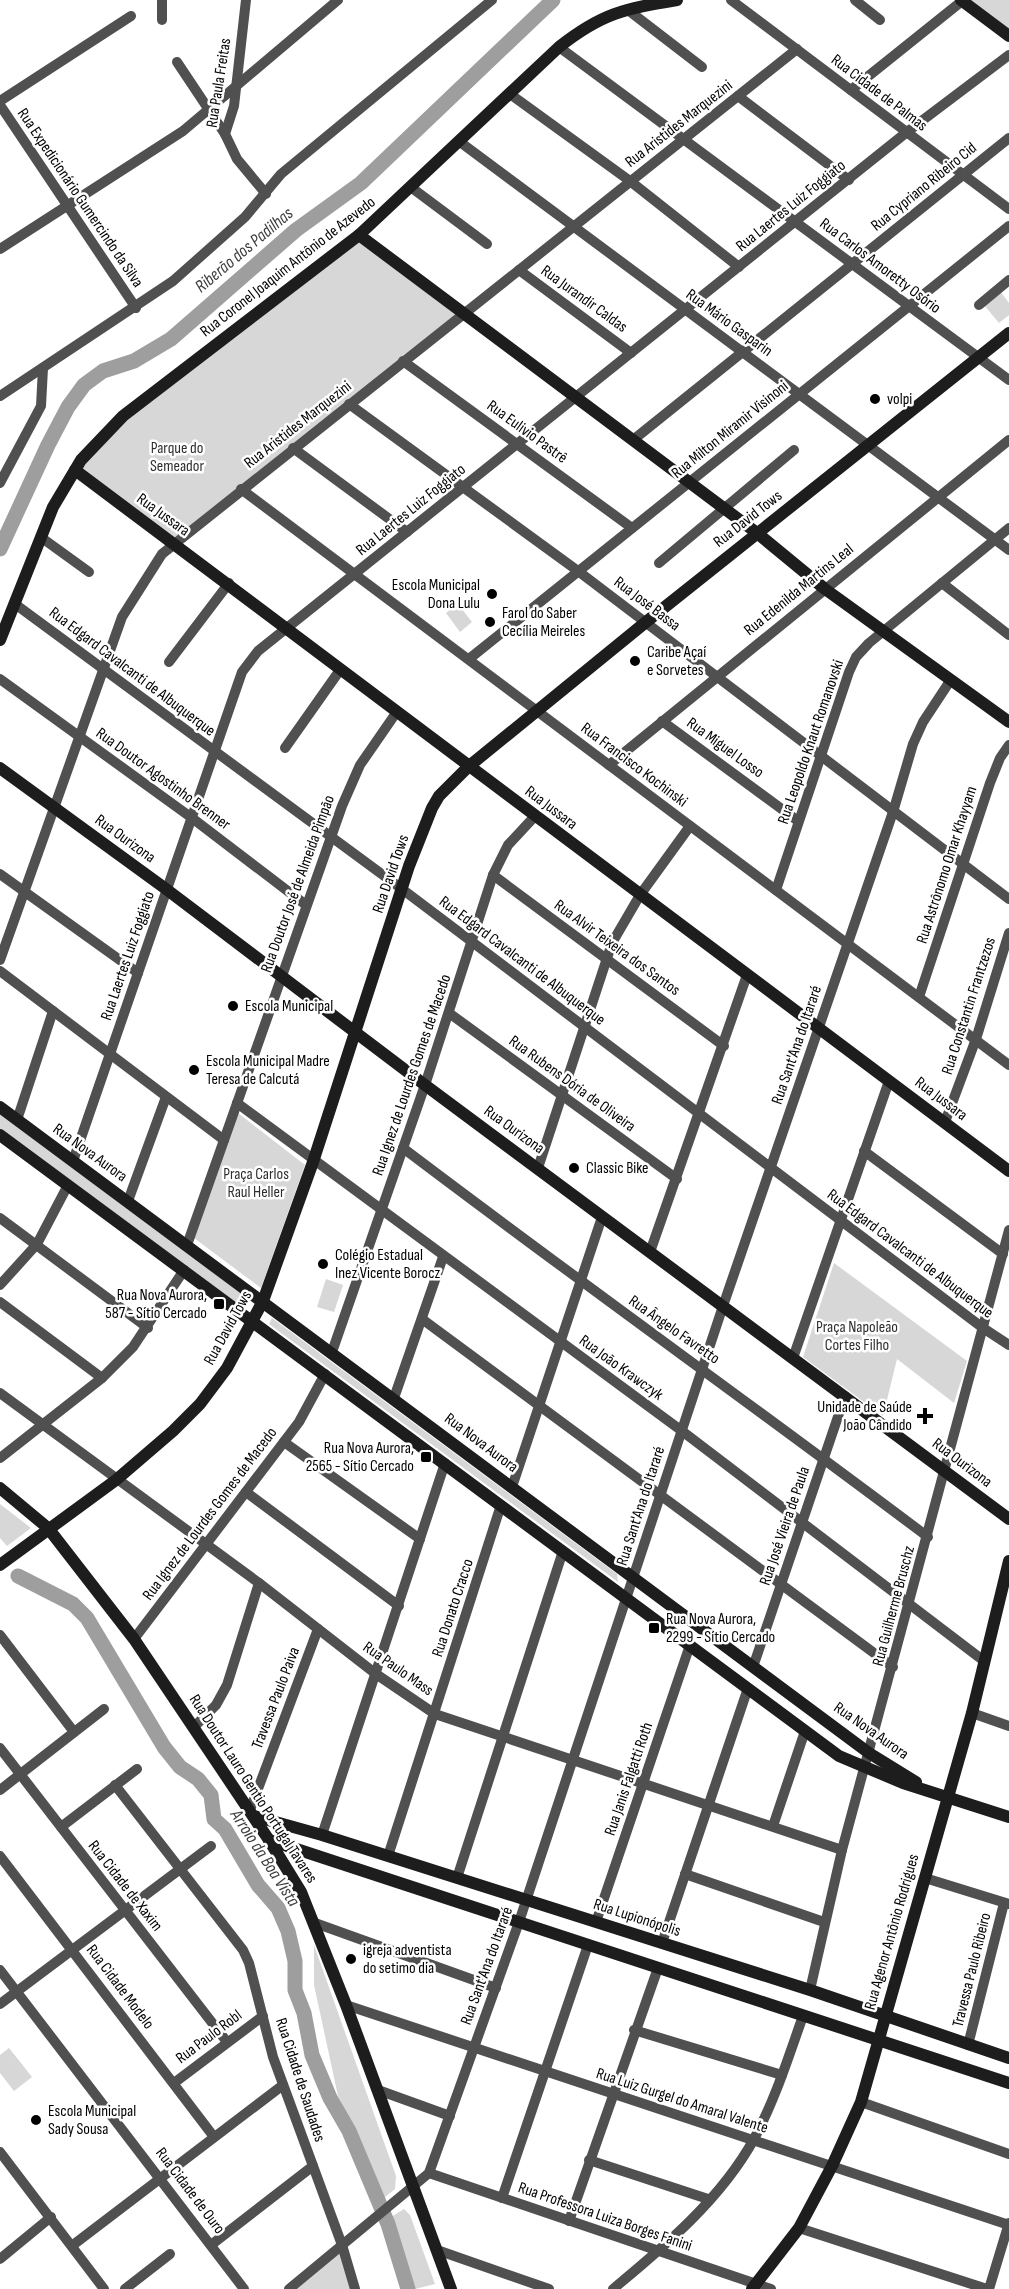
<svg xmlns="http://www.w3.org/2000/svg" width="1009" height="2289" viewBox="0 0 1009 2289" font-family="'Sofia Sans Condensed',sans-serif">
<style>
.green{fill:#d7d7d7}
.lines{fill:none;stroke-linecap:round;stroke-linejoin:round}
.river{stroke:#9e9e9e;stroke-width:15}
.street{stroke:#505050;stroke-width:10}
.secondary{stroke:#1d1d1d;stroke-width:12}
.poi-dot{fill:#000;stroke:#fff;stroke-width:2}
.labels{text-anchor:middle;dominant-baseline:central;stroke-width:5;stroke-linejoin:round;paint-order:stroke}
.street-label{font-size:16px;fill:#000;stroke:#fff}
.poi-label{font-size:16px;fill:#000;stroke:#fff;text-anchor:start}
.park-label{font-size:16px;fill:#2e2e2e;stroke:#fff}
.water-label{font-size:18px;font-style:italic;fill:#3f3f3f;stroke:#fff}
</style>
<rect width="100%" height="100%" fill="#fff"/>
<!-- green -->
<g class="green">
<polygon points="967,0 1009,0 1009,31"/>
<polygon points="358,241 456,315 174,539 80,469 120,424"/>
<polygon points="1000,291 1009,303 1009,315 999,323 984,305"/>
<polygon points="458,604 472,622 460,632 446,613"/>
<polygon points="0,1113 252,1298 245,1309 0,1129"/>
<polygon points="238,1113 305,1165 261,1288 194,1238"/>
<polygon points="834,1263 967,1361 954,1403 897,1359 883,1416 803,1357"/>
<polygon points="326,1279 343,1285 334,1312 317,1307"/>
<polygon points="272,1318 617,1574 618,1582 269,1324"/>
<polygon points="0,1504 31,1528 7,1546 0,1538"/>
<polygon points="314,1945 396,2176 395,2189 380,2201 370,2165 338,2096 314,1985"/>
<polygon points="9,2048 32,2077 14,2091 0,2073 0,2055"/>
<polygon points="404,2209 410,2215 435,2284 415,2289 411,2282 388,2219"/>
<polygon points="342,2246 354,2289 291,2289"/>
</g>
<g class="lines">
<!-- river -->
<g class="river">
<polyline points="0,549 48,445 68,407 84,385 103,371 134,361 171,339 296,230 361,183 553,0"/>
<polyline points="18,1576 73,1604 87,1618 164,1747 180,1767 198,1779 211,1795 214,1819 225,1829 258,1885 278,1908 288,1931 295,1961 295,1990 304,2013 312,2055 330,2098 349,2131 388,2224 408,2289"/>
</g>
<!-- street -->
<g class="street">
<polyline points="162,0 162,20"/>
<polyline points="246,0 234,106 225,134 237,159 266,194"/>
<polyline points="731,0 1009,209"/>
<polyline points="855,0 880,20"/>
<polyline points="628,10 702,67"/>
<polyline points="559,47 1009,380"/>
<polyline points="177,62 225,134"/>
<polyline points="851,90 962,1"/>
<polyline points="510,94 630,181 739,267"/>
<polyline points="738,96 849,180"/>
<polyline points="0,101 131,16"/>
<polyline points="0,105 136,308"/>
<polyline points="460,142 1009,550"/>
<polyline points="412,188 487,244"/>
<polyline points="0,249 183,131 338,0"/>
<polyline points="519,270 631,353"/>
<polyline points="979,305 1009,280"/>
<polyline points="403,361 632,528"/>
<polyline points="0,396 173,281 245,217 281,174 492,0"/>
<polyline points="349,404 578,571 1009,899"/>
<polyline points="633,440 1009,138"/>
<polyline points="293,448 407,532"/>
<polyline points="0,483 41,406 43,368"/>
<polyline points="241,489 1009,1065"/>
<polyline points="42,538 89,572"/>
<polyline points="659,563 794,450"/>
<polyline points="942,583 1009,635"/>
<polyline points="15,604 402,889 983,1328 1009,1345"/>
<polyline points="469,659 1009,226"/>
<polyline points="169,662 229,583"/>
<polyline points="0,679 192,818 306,905"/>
<polyline points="662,721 798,821"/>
<polyline points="285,748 340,670"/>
<polyline points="609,765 1009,440"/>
<polyline points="0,874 138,973"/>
<polyline points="493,875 724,1046"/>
<polyline points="776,890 849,672 856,657 869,643 1009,528"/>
<polyline points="0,960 122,617 162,554 797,49"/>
<polyline points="0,971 224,1140"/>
<polyline points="919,997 990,783 1000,758 1009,745"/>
<polyline points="449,1013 677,1179"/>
<polyline points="237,1103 682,1431 984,1661"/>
<polyline points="17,1120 53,1011"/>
<polyline points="945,1122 976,1039 1009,933"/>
<path d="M403,1148C577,1280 754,1406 928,1537"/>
<polyline points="864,1151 1003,1254"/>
<polyline points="73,1161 242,672 258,651 907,132 1009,55"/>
<polyline points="538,1168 612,943 640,895 690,826"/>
<polyline points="128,1201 166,1097"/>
<polyline points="0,1218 148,1328"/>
<polyline points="187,1245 342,806 360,765 396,713"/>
<polyline points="650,1252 747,975"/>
<polyline points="0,1285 37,1244 68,1185"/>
<polyline points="0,1302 102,1378"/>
<polyline points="422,1319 893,1667"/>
<polyline points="332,1352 425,1085 493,875 508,845 535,816"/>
<polyline points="793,1358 889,1081"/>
<polyline points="0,1393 259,1583 376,1674 435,1714 842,1850"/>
<polyline points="394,1398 443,1257"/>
<polyline points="284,1442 420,1539"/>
<polyline points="0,1458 102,1378 133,1347 184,1270"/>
<polyline points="512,1487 602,1217"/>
<polyline points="246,1492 399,1606"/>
<polyline points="0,1635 74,1732"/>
<polyline points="134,1639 299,1422 325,1374"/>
<polyline points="753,1667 845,1396"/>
<polyline points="972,1713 1009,1726"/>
<polyline points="194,1727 216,1705 227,1685 259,1583"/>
<polyline points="0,1748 227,2042"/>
<polyline points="115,1785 243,1950 249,1963 273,2057 342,2245 355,2289"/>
<polyline points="0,1790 104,1709"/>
<polyline points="250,1810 318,1629"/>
<polyline points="773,1826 805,1731"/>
<polyline points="61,1827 137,1769"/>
<polyline points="322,1835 445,1463"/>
<polyline points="0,1856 214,2137"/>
<polyline points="388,1856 501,1505"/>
<polyline points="685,1874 824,1922"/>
<polyline points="457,1878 563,1551"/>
<polyline points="925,1878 1009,1904"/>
<polyline points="596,1922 690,1645"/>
<polyline points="315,1923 496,1988"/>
<polyline points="662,1943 748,1688"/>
<polyline points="0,1970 244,2289"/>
<polyline points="810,1990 842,1850 1009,1230"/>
<polyline points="0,2004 211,1846"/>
<polyline points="346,2005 1009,2225"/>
<polyline points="634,2030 782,2075"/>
<polyline points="968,2045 1004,1903"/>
<polyline points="174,2083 263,2016"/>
<polyline points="378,2090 450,2116"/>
<polyline points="861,2102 1009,2154"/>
<polyline points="0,2152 104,2289"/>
<polyline points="589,2160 708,2199"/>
<polyline points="429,2173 771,2289"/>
<polyline points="502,2198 588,1945"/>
<polyline points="569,2221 658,1968"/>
<polyline points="799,2228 987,2289"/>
<polyline points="73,2245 283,2085"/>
<polyline points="211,2245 313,2166"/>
<polyline points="437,2250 549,2289"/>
<polyline points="0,2259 51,2217"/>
<polyline points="125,2289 170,2254"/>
<polyline points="289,2289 429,2173 519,1922 723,1306 893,812 913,744 923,722 950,681"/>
<path d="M613,2289C665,2246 721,2199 754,2139C775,2100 788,2058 803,2016"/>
<polyline points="989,2289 1009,2223"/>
</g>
<!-- secondary -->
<g class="secondary">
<polyline points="961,0 1009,36"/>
<polyline points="359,235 757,533 825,589 1009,722"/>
<polyline points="75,470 1009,1171"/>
<path d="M0,640L53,507L81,460L123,416L359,235L559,47C602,13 624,9 677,0"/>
<polyline points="0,768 166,889 425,1085 1009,1519"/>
<polyline points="0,1107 869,1753 916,1782"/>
<polyline points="0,1135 839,1756 903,1783 1009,1817"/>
<polyline points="0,1488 48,1528 134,1639 269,1840 301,1892 346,2005 451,2289"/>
<polyline points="0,1565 116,1480 173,1431 200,1404 227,1368 263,1301 313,1162 409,866 432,808 439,796 468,767 646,622 1009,333"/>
<polyline points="254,1816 322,1835 810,1990 1009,2058"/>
<polyline points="269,1840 1009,2083"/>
<polyline points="752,2289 799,2228 832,2166 861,2102 972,1713 1009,1561"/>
</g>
</g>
<!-- markers -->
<g class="poi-dot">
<circle cx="875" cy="399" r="6"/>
<circle cx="492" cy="594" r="6"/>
<circle cx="490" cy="622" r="6"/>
<circle cx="635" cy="661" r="6"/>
<circle cx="233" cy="1006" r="6"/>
<circle cx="194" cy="1070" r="6"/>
<circle cx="574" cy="1168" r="6"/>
<circle cx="323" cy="1264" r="6"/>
<rect x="213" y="1298" width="12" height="12" rx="3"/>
<path d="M922 1407h6v6h6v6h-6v6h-6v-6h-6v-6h6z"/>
<rect x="420" y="1451" width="12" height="12" rx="3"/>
<rect x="648" y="1622" width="12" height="12" rx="3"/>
<circle cx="351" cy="1959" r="6"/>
<circle cx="36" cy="2120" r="6"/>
</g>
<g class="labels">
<!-- street labels -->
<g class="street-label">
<text transform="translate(219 83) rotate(-81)">Rua Paula Freitas</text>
<text transform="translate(879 93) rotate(37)">Rua Cidade de Palmas</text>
<text transform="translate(679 124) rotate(-38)">Rua Aristides Marquezini</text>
<text transform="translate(924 187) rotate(-39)">Rua Cypriano Ribeiro Cid</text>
<text transform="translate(80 198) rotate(56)">Rua Expedicionário Gumercindo da Silva</text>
<text transform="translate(791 206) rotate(-39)">Rua Laertes Luiz Foggiato</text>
<text transform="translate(880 266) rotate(37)">Rua Carlos Amoretty Osório</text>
<text transform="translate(288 267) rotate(-38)">Rua Coronel Joaquim Antônio de Azevedo</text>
<text transform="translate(584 299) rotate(36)">Rua Jurandir Caldas</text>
<text transform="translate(729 323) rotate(36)">Rua Mário Gasparin</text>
<text transform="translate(298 425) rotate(-38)">Rua Aristides Marquezini</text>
<text transform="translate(730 430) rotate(-39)">Rua Milton Miramir Visinoni</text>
<text transform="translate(527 432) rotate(36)">Rua Eulivio Pastrê</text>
<text transform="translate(411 510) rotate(-39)">Rua Laertes Luiz Foggiato</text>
<text transform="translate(163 515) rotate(36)">Rua Jussara</text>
<text transform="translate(748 519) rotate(-38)">Rua David Tows</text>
<text transform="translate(799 590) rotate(-39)">Rua Edenilda Martins Leal</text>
<text transform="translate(647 604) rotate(37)">Rua José Bassa</text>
<text transform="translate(132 672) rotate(37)">Rua Edgard Cavalcanti de Albuquerque</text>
<text transform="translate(811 742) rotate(-71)">Rua Leopoldo Knaut Romanovski</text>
<text transform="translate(725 748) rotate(36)">Rua Miguel Losso</text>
<text transform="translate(634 765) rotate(37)">Rua Francisco Kochinski</text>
<text transform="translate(163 779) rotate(36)">Rua Doutor Agostinho Brenner</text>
<text transform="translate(551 808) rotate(37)">Rua Jussara</text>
<text transform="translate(125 839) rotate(36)">Rua Ourizona</text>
<text transform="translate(947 865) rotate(-72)">Rua Astrônomo Omar Khayyam</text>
<text transform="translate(391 874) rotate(-71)">Rua David Tows</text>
<text transform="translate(298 884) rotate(-70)">Rua Doutor José de Almeida Pimpão</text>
<text transform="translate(617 948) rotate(36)">Rua Alvir Teixeira dos Santos</text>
<text transform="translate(128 956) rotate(-71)">Rua Laertes Luiz Foggiato</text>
<text transform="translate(522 961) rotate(37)">Rua Edgard Cavalcanti de Albuquerque</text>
<text transform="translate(969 1006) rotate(-72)">Rua Constantin Frantzezos</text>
<text transform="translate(797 1045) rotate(-71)">Rua Sant'Ana do Itararé</text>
<text transform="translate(412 1075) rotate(-71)">Rua Ignez de Lourdes Gomes de Macedo</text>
<text transform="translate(572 1084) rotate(36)">Rua Rubens Dória de Oliveira</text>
<text transform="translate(941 1099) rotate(37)">Rua Jussara</text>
<text transform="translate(514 1130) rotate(36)">Rua Ourizona</text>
<text transform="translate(90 1153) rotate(36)">Rua Nova Aurora</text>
<text transform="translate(910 1254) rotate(37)">Rua Edgard Cavalcanti de Albuquerque</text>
<text transform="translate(228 1328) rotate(-61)">Rua David Tows</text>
<text transform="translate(674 1330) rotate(35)">Rua Ângelo Favretto</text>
<text transform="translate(621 1368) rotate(36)">Rua João Krawczyk</text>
<text transform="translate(481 1443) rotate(37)">Rua Nova Aurora</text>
<text transform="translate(962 1463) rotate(37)">Rua Ourizona</text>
<text transform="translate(641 1506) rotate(-72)">Rua Sant'Ana do Itararé</text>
<text transform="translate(210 1514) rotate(-53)">Rua Ignez de Lourdes Gomes de Macedo</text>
<text transform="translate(785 1526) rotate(-71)">Rua José Vieira de Paula</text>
<text transform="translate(894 1606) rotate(-75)">Rua Guilherme Bruschz</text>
<text transform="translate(453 1608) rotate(-72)">Rua Donato Cracco</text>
<text transform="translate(398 1669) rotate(35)">Rua Paulo Mass</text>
<text transform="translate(276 1698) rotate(-69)">Travessa Paulo Paiva</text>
<text transform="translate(871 1731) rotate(35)">Rua Nova Aurora</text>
<text transform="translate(629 1779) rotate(-71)">Rua Janis Falgatti Roth</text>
<text transform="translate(253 1789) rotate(57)">Rua Doutor Lauro Gentio Portugal Tavares</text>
<text transform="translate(125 1886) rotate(52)">Rua Cidade de Xaxim</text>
<text transform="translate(637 1918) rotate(18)">Rua Lupionópolis</text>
<text transform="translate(892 1932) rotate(-74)">Rua Agenor Antônio Rodrigues</text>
<text transform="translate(487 1966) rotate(-70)">Rua Sant'Ana do Itararé</text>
<text transform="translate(972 1970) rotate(-76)">Travessa Paulo Ribeiro</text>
<text transform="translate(120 1987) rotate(53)">Rua Cidade Modelo</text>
<text transform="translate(209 2037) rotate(-37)">Rua Paulo Robl</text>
<text transform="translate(300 2080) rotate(72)">Rua Cidade de Saudades</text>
<text transform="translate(682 2101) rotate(18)">Rua Luiz Gurgel do Amaral Valente</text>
<text transform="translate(190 2191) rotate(53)">Rua Cidade de Ouro</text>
<text transform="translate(605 2217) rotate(19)">Rua Professora Luiza Borges Fanini</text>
</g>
<!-- poi labels -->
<g class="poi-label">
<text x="887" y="399">volpi</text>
<text x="480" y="585" text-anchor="end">Escola Municipal<tspan x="480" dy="18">Dona Lulu</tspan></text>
<text x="502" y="613">Farol do Saber<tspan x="502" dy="18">Cecília Meireles</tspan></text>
<text x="647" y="652">Caribe Açaí<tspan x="647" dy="18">e Sorvetes</tspan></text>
<text x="245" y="1006">Escola Municipal</text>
<text x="206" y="1061">Escola Municipal Madre<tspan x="206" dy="18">Teresa de Calcutá</tspan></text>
<text x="586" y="1168">Classic Bike</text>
<text x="335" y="1255">Colégio Estadual<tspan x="335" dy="18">Inez Vicente Borocz</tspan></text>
<text x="207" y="1295" text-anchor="end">Rua Nova Aurora,<tspan x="207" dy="18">587 - Sítio Cercado</tspan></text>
<text x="912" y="1407" text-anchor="end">Unidade de Saúde<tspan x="912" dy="18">João Cândido</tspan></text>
<text x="414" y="1448" text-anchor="end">Rua Nova Aurora,<tspan x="414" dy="18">2565 - Sítio Cercado</tspan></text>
<text x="666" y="1619">Rua Nova Aurora,<tspan x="666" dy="18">2299 - Sítio Cercado</tspan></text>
<text x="363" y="1950">igreja adventista<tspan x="363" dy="18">do setimo dia</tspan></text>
<text x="48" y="2111">Escola Municipal<tspan x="48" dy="18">Sady Sousa</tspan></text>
</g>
<!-- park labels -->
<g class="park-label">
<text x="177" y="448">Parque do<tspan x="177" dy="18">Semeador</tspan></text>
<text x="256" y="1174">Praça Carlos<tspan x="256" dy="18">Raul Heller</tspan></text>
<text x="857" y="1327">Praça Napoleão<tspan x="857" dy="18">Cortes Filho</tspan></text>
</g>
<!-- water labels -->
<g class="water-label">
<text transform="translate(244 250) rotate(-40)">Riberão dos Padilhas</text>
<text transform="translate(265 1858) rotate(57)">Arroio da Boa Vista</text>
</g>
</g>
</svg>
